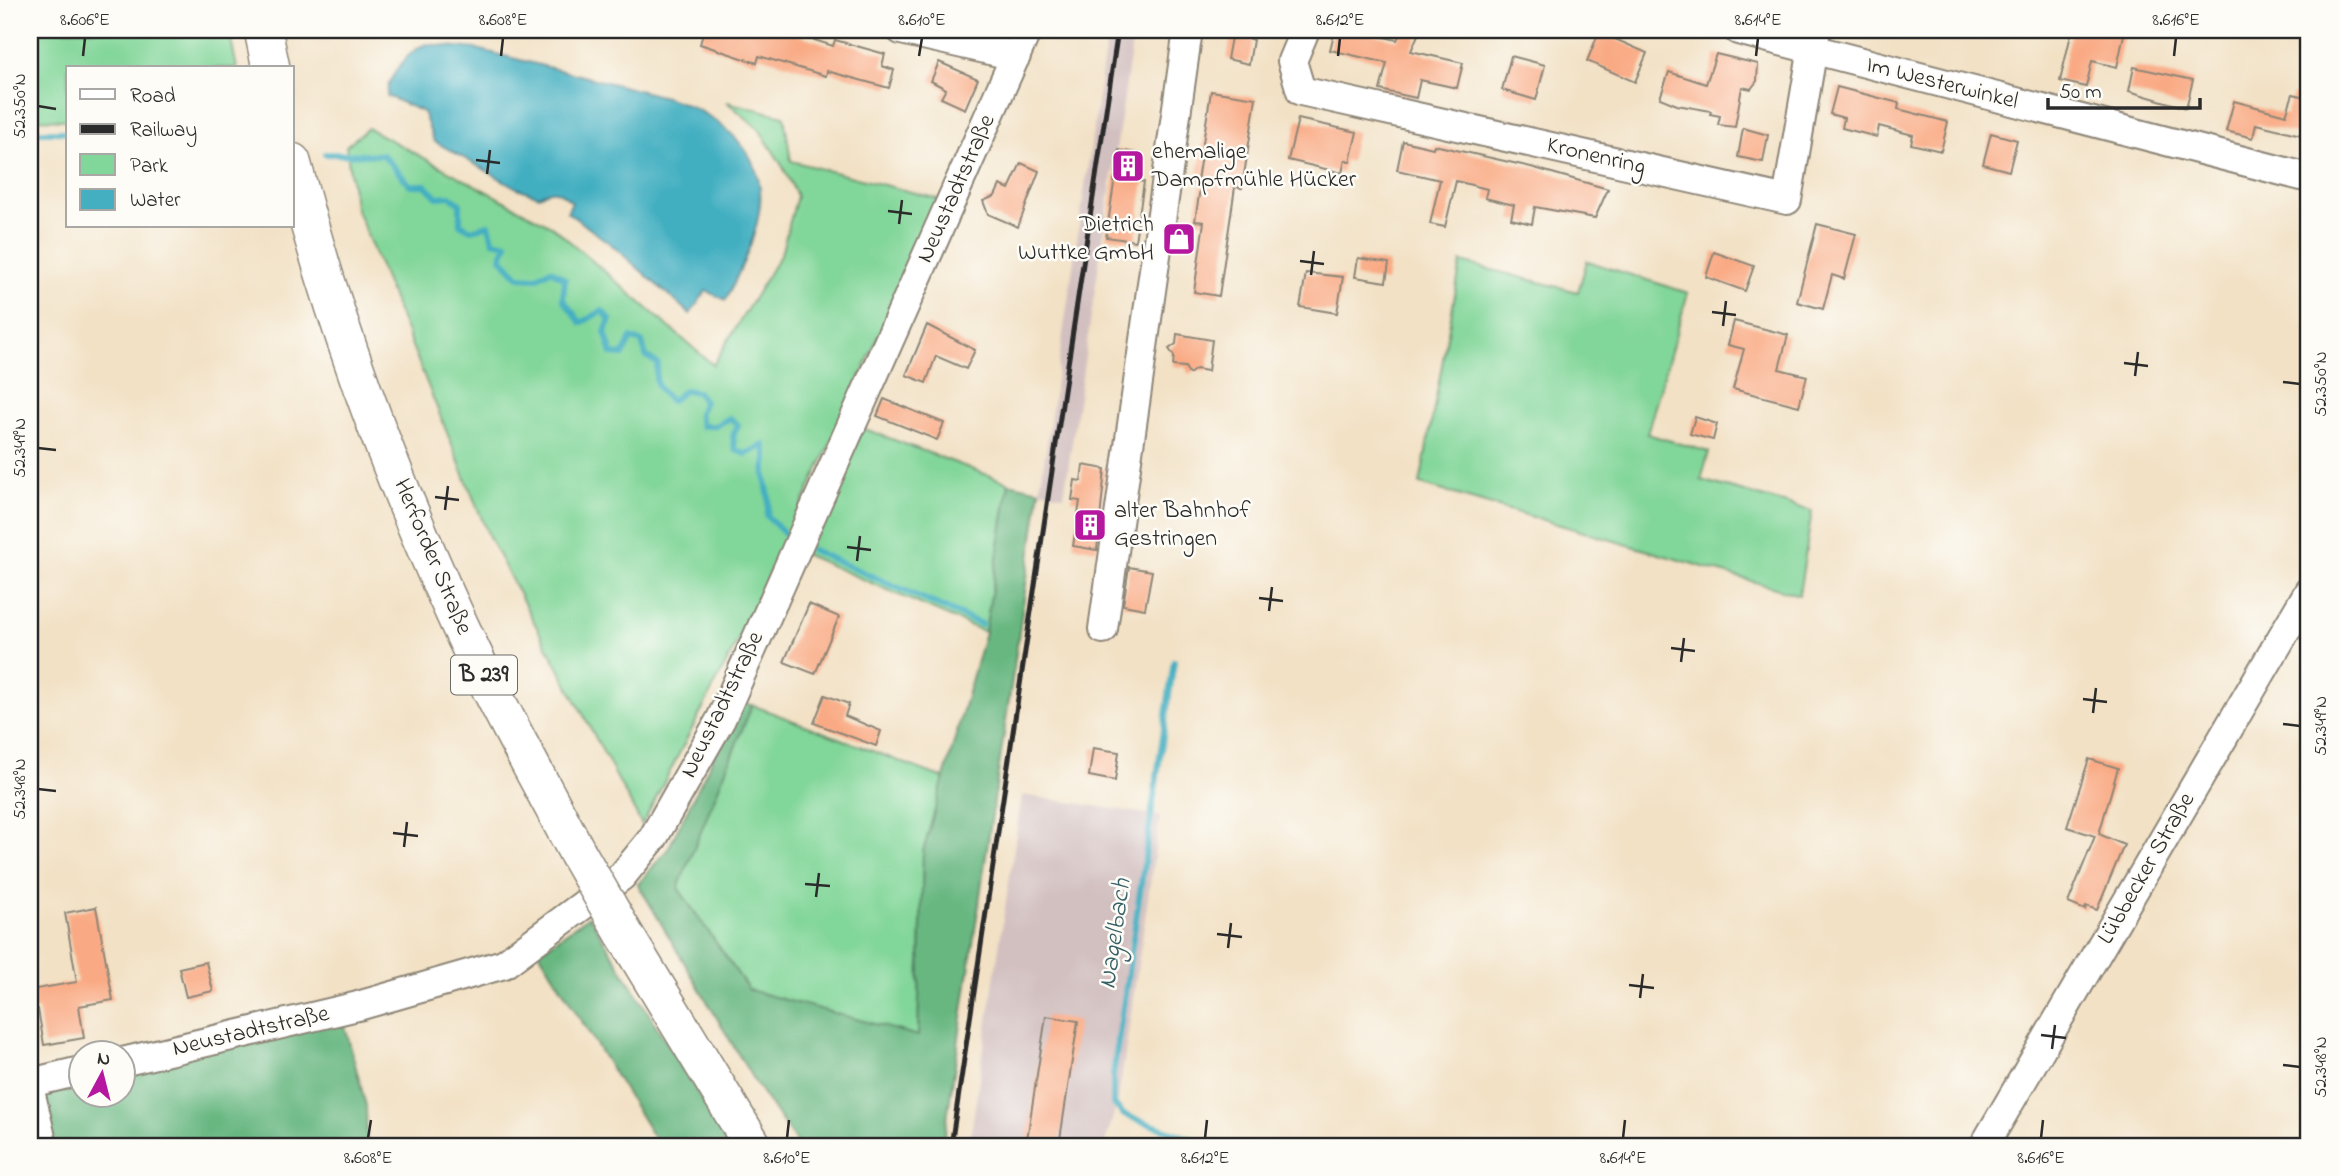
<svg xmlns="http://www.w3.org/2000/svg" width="2339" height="1176" viewBox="0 0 2339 1176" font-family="'Indie Flower',sans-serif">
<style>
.industrial{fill:#d2bfc0}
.green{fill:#81d699;stroke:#568062;stroke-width:2}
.forest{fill:#68b781;stroke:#4a7156;stroke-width:2}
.water{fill:#43afc1;stroke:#376d76;stroke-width:2}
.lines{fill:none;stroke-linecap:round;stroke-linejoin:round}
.stream{stroke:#43afc1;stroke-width:6}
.building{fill:#f9aa84}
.minor-casing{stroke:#8e8678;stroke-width:32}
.major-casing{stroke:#8e8678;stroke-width:40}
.minor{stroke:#fff;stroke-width:28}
.major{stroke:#fff;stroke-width:37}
.rail{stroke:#2b2b2b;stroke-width:5}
.major-bridge-casing{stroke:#8e8678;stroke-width:40;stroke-linecap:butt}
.major-bridge{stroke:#fff;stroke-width:37}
.ticks{fill:none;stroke:#2b2b2b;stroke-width:2.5}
.labels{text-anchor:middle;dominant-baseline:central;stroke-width:5;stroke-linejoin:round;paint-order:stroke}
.shield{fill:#fdfcf7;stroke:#6a6a68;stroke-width:2}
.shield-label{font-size:23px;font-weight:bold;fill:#2b2b2b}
.street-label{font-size:24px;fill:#2b2b2b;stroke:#fdfcf7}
.poi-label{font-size:24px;fill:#2b2b2b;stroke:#fdfcf7;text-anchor:start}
.water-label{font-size:26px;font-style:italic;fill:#356067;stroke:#fdfcf7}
.neatline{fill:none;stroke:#2b2b2b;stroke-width:2.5}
.ticks-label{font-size:18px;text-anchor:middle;fill:#2b2b2b}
</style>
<rect width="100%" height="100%" fill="#fdfcf7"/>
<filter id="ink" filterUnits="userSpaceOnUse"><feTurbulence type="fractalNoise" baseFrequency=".0143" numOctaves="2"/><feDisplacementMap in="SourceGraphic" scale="14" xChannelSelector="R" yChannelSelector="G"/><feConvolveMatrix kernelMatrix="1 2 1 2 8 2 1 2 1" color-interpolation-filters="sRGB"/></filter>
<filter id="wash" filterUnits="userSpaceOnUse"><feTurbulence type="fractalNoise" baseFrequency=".00686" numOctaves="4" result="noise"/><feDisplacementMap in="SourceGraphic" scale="28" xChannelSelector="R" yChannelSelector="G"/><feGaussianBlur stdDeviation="1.57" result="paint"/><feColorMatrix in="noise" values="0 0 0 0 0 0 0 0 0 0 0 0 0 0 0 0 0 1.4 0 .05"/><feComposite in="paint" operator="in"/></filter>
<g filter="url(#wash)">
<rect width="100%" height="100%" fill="#f2e1c5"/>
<!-- industrial -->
<g class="industrial">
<polygon points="1108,30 1134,30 1064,496 1040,490"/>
<polygon points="1022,795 1160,816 1118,1101 1104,1146 969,1146"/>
</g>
<!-- green -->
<g class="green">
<polygon points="30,30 229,30 237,68 68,68 68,120 30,119"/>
<polygon points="727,102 784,116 791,161 938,199 842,419 744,629 642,825 490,539 355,205 346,146 368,128 553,227 713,365 781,254 797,196 783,167 759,129"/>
<polygon points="1587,261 1688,293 1647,434 1709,452 1701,480 1812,511 1799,595 1420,484 1461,262 1578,292"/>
<polygon points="862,428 1009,483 985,632 804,554"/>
<polygon points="752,705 946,779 923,852 918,1036 749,990 678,888"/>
</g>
<!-- forest -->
<g class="forest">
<polygon points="1009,483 1040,490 943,1146 799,1146 754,1081 638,884 668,849 740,703 752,705 678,888 749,990 918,1036 923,852 985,632"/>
<polygon points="589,916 730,1146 659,1146 539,952"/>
<polygon points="312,1025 345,1026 366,1106 367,1146 49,1146 34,1087 80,1077 80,1096 122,1096 123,1067"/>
</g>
<!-- water -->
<path class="water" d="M427,44L477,49L665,97C712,111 765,147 760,204C757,238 740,270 726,300L706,291L690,314L612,245L567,212L572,202C559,191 554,186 539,196L517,188L434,141L423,112L387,96C386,78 411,48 427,44Z"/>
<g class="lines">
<!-- stream -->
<g class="stream">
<polyline points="30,132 68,132"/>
<path d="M325,154L383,155L410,185H425L437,197L450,196L460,204V224L471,230L489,225L493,241L507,244L501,258L519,277L536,278L551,270L565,279L563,299L581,323L602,311L610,319L605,332L612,354L623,355L631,338L642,342L646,356L658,364C653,382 657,389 671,401L685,390L697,392L704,401L699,414L702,426H715L730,418L738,425L733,436L735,450L746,454L764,445C769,456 764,463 765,475C767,494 771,493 767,516L784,533"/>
<polyline points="812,550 981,624"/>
<polyline points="1174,661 1113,1075 1113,1103 1124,1115 1212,1146"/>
</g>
</g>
<g id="blocks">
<!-- building -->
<g class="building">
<polygon points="704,30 783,30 833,46 835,40 885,54 882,66 894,70 889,88 827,71 826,76 759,56 757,63 700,44"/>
<polygon points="1335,30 1354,30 1397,40 1402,30 1420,30 1411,51 1463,63 1457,88 1420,80 1416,98 1380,90 1387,63 1330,50"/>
<polygon points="2072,30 2125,30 2117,67 2092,61 2086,87 2060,81"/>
<polygon points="1232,32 1253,40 1249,64 1227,59"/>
<polygon points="1599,32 1647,53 1635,82 1587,61"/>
<polygon points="1716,54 1758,64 1757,81 1751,89 1742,87 1735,127 1718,125 1720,116 1710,114 1711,111 1677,105 1660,98 1669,72 1706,84"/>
<polygon points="1511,56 1545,65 1536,100 1502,90"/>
<polygon points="939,62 978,79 965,109 941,98 946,89 931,81"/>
<polygon points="2134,67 2193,80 2186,108 2129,91"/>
<polygon points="1837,87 1899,103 1898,109 1948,122 1941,151 1911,144 1913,135 1879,126 1877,137 1842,128 1844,118 1830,114"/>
<polygon points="1211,91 1256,98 1242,188 1235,187 1219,296 1194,292 1204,222 1195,221 1201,182 1197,181"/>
<polygon points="2293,94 2309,98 2309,137 2256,124 2253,138 2226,131 2234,101 2286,115"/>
<polygon points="1298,119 1357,132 1350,162 1345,160 1342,173 1288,160"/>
<polygon points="1743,128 1768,135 1763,162 1738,157"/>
<polygon points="1991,133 2017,140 2009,171 1983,164"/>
<polygon points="1403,141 1433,148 1434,145 1531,167 1608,189 1595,218 1535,207 1532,224 1511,219 1514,205 1485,198 1487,189 1456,181 1445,227 1430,224 1440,180 1397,170"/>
<polygon points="1119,150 1142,154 1138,181 1144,182 1135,241 1106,237"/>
<polygon points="1021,163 1039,171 1018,227 988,214 983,201 995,196 1000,185 1009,189"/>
<polygon points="1817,224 1856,234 1844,279 1832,275 1823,309 1797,302"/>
<polygon points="1714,252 1754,266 1745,291 1706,277"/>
<polygon points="1358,258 1389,263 1386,282 1355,277"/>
<polygon points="1306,273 1343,277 1337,313 1300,307"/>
<polygon points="1734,321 1788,335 1779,369 1807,376 1799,406 1733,389 1744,349 1728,345"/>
<polygon points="927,325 975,350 966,369 936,356 926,383 906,375"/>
<polygon points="1177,334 1212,340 1208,371 1196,369 1189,374 1185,367 1173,366 1174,356 1169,349 1176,344"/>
<polygon points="884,399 944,423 937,440 877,416"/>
<polygon points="1695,417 1717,424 1713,440 1690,434"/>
<polygon points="1083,465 1105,469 1097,550 1073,546 1080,501 1072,500 1075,480 1081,481"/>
<polygon points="1129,567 1152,571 1145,609 1123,605"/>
<polygon points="809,604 839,617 815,674 784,662"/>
<polygon points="825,695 849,704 845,716 881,731 876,746 814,723"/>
<polygon points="1093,748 1119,752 1115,781 1089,776"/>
<polygon points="2089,759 2118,768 2099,834 2124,845 2097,910 2086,906 2085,910 2068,903 2095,836 2067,827"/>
<polygon points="96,907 113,1000 79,1006 84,1038 44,1045 38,1009 30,1010 30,990 77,982 65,913"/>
<polygon points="206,962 213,991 186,997 179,968"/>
<polygon points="1046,1016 1078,1021 1059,1146 1026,1146"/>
</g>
</g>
</g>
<g filter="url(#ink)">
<use href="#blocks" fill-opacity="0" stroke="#8e8678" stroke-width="2"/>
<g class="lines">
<defs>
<g id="minor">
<polyline points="901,30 1016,56"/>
<polyline points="1305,30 1292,61 1301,91 1787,200 1816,30"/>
<polyline points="1738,30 2309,178"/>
<polyline points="1103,629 1188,30"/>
<polyline points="122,1062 358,1006 504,964 622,876 653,838 721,719 1027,30"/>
<polyline points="30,1083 80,1071"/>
<polyline points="30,1091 43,1146"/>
<polyline points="1984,1146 2309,591"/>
</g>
<g id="major">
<polyline points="263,30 271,68"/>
<path d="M292,162C337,334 401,504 478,664C509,727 544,789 577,852"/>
<polyline points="623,932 753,1146"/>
</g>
</defs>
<!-- minor casing -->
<use href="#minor" class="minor-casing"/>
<!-- major casing -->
<use href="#major" class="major-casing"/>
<!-- minor -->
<use href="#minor" class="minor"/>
<!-- major -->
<use href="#major" class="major"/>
<!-- rail -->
<polyline class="rail" points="951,1146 1118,30"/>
<defs>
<polyline id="major-bridge" points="577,852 623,932"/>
</defs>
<!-- major-bridge casing -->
<use href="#major-bridge" class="major-bridge-casing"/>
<!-- major-bridge -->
<use href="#major-bridge" class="major-bridge"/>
</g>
</g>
<!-- ticks -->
<path class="ticks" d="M83,56L85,38M501,56L503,38M919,56L922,38M1338,56L1340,38M1756,56L1758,38M2174,56L2176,38M38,106L56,109M476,160L500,163M487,174L490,150M888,211L912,214M899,224L902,200M1300,261L1324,264M1311,275L1314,251M1712,312L1736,315M1723,326L1726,301M2124,363L2148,366M2135,376L2138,352M2283,382L2300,384M38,448L56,450M435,497L459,500M445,510L448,486M847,547L871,550M857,561L860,536M1259,598L1283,601M1269,611L1272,587M1671,648L1695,651M1681,662L1684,638M2083,699L2107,702M2093,713L2096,688M2283,724L2300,726M38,789L56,791M393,833L418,836M404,847L407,822M805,884L830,886M816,897L819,873M1217,934L1242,937M1228,948L1231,923M1629,985L1654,988M1640,998L1643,974M2041,1035L2066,1038M2052,1049L2055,1025M2283,1065L2300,1067M368,1138L371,1120M787,1138L789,1120M1205,1138L1207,1120M1623,1138L1625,1120M2041,1138L2043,1120"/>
<!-- icons -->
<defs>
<symbol id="building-square" viewBox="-11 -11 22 22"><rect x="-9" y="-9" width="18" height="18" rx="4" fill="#b5179e" stroke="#fdfcf7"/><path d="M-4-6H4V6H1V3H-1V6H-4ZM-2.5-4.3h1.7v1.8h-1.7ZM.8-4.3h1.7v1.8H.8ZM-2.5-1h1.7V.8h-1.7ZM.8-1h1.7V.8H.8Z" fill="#fff"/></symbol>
<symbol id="shop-square" viewBox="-11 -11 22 22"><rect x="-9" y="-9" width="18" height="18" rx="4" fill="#b5179e" stroke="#fdfcf7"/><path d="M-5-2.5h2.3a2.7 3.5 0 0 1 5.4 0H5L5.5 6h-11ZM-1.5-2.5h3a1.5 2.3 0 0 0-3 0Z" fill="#fff"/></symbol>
</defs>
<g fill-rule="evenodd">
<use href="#building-square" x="1109" y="147" width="38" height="38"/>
<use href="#shop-square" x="1160" y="220" width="38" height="38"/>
<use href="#building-square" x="1071" y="506" width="38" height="38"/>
</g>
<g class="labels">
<!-- shield labels -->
<rect class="shield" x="451" y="655.5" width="66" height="39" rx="5"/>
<g class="shield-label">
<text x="484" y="675">B 239</text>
</g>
<!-- street labels -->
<g class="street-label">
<text transform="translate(1942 84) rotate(14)">Im Westerwinkel</text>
<text transform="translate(1596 157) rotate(13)">Kronenring</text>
<text transform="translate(957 189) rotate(-66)">Neustadtstraße</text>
<text transform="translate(432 557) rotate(67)">Herforder Straße</text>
<text transform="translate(723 705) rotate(-64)">Neustadtstraße</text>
<text transform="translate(2147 869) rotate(-60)">Lübbecker Straße</text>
<text transform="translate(251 1032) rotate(-13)">Neustadtstraße</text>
</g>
<!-- poi labels -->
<g class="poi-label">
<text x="1152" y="152">ehemalige<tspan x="1152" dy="28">Dampfmühle Hücker</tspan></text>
<text x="1154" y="225" text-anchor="end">Dietrich<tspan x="1154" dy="28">Wuttke GmbH</tspan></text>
<text x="1114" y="511">alter Bahnhof<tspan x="1114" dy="28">Gestringen</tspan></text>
</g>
<!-- water labels -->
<g class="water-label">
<text transform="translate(1116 934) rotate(-82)">Nagelbach</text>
</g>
</g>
<!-- margin -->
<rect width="2339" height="1176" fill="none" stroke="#fdfcf7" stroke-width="77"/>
<!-- legend -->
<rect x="66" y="66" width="228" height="161" fill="#fdfcf7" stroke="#a9a8a5" stroke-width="2"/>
<rect x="80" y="89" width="35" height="10" fill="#ffffff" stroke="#a9a8a5" stroke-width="2"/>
<text x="130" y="102" font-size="21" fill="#2b2b2b">Road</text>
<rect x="80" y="124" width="35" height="10" fill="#2b2b2b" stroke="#a9a8a5" stroke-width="2"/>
<text x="130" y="136" font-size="21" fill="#2b2b2b">Railway</text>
<rect x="80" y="154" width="35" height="21" fill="#81d699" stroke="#a9a8a5" stroke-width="2"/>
<text x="130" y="172" font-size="21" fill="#2b2b2b">Park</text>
<rect x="80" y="189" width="35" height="21" fill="#43afc1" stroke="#a9a8a5" stroke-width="2"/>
<text x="130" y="206" font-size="21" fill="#2b2b2b">Water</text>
<!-- north arrow -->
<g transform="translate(102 1074) rotate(7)"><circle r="33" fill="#fdfcf7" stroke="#a9a8a5" stroke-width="2"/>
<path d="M0-5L12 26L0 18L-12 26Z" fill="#b5179e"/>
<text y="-10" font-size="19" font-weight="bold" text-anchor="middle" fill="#2b2b2b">N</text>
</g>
<!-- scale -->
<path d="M2048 98v10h152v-10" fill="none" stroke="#2b2b2b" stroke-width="3.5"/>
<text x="2059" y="98" font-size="21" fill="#2b2b2b" stroke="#fdfcf7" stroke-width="5" paint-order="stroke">50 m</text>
<rect x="38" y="38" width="2262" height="1100" class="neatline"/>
<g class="ticks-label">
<text x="85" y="25">8.606°E</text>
<text x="503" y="25">8.608°E</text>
<text x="922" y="25">8.610°E</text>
<text x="1340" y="25">8.612°E</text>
<text x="1758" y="25">8.614°E</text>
<text x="2176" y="25">8.616°E</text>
<text transform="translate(19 106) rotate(-90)" y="6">52.350°N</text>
<text transform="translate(2320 384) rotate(-90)" y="6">52.350°N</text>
<text transform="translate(19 448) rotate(-90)" y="6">52.349°N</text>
<text transform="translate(2320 726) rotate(-90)" y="6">52.349°N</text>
<text transform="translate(19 789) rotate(-90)" y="6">52.348°N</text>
<text transform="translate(2320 1067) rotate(-90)" y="6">52.348°N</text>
<text x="368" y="1163">8.608°E</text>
<text x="787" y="1163">8.610°E</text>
<text x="1205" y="1163">8.612°E</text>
<text x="1623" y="1163">8.614°E</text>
<text x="2041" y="1163">8.616°E</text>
</g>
</svg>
